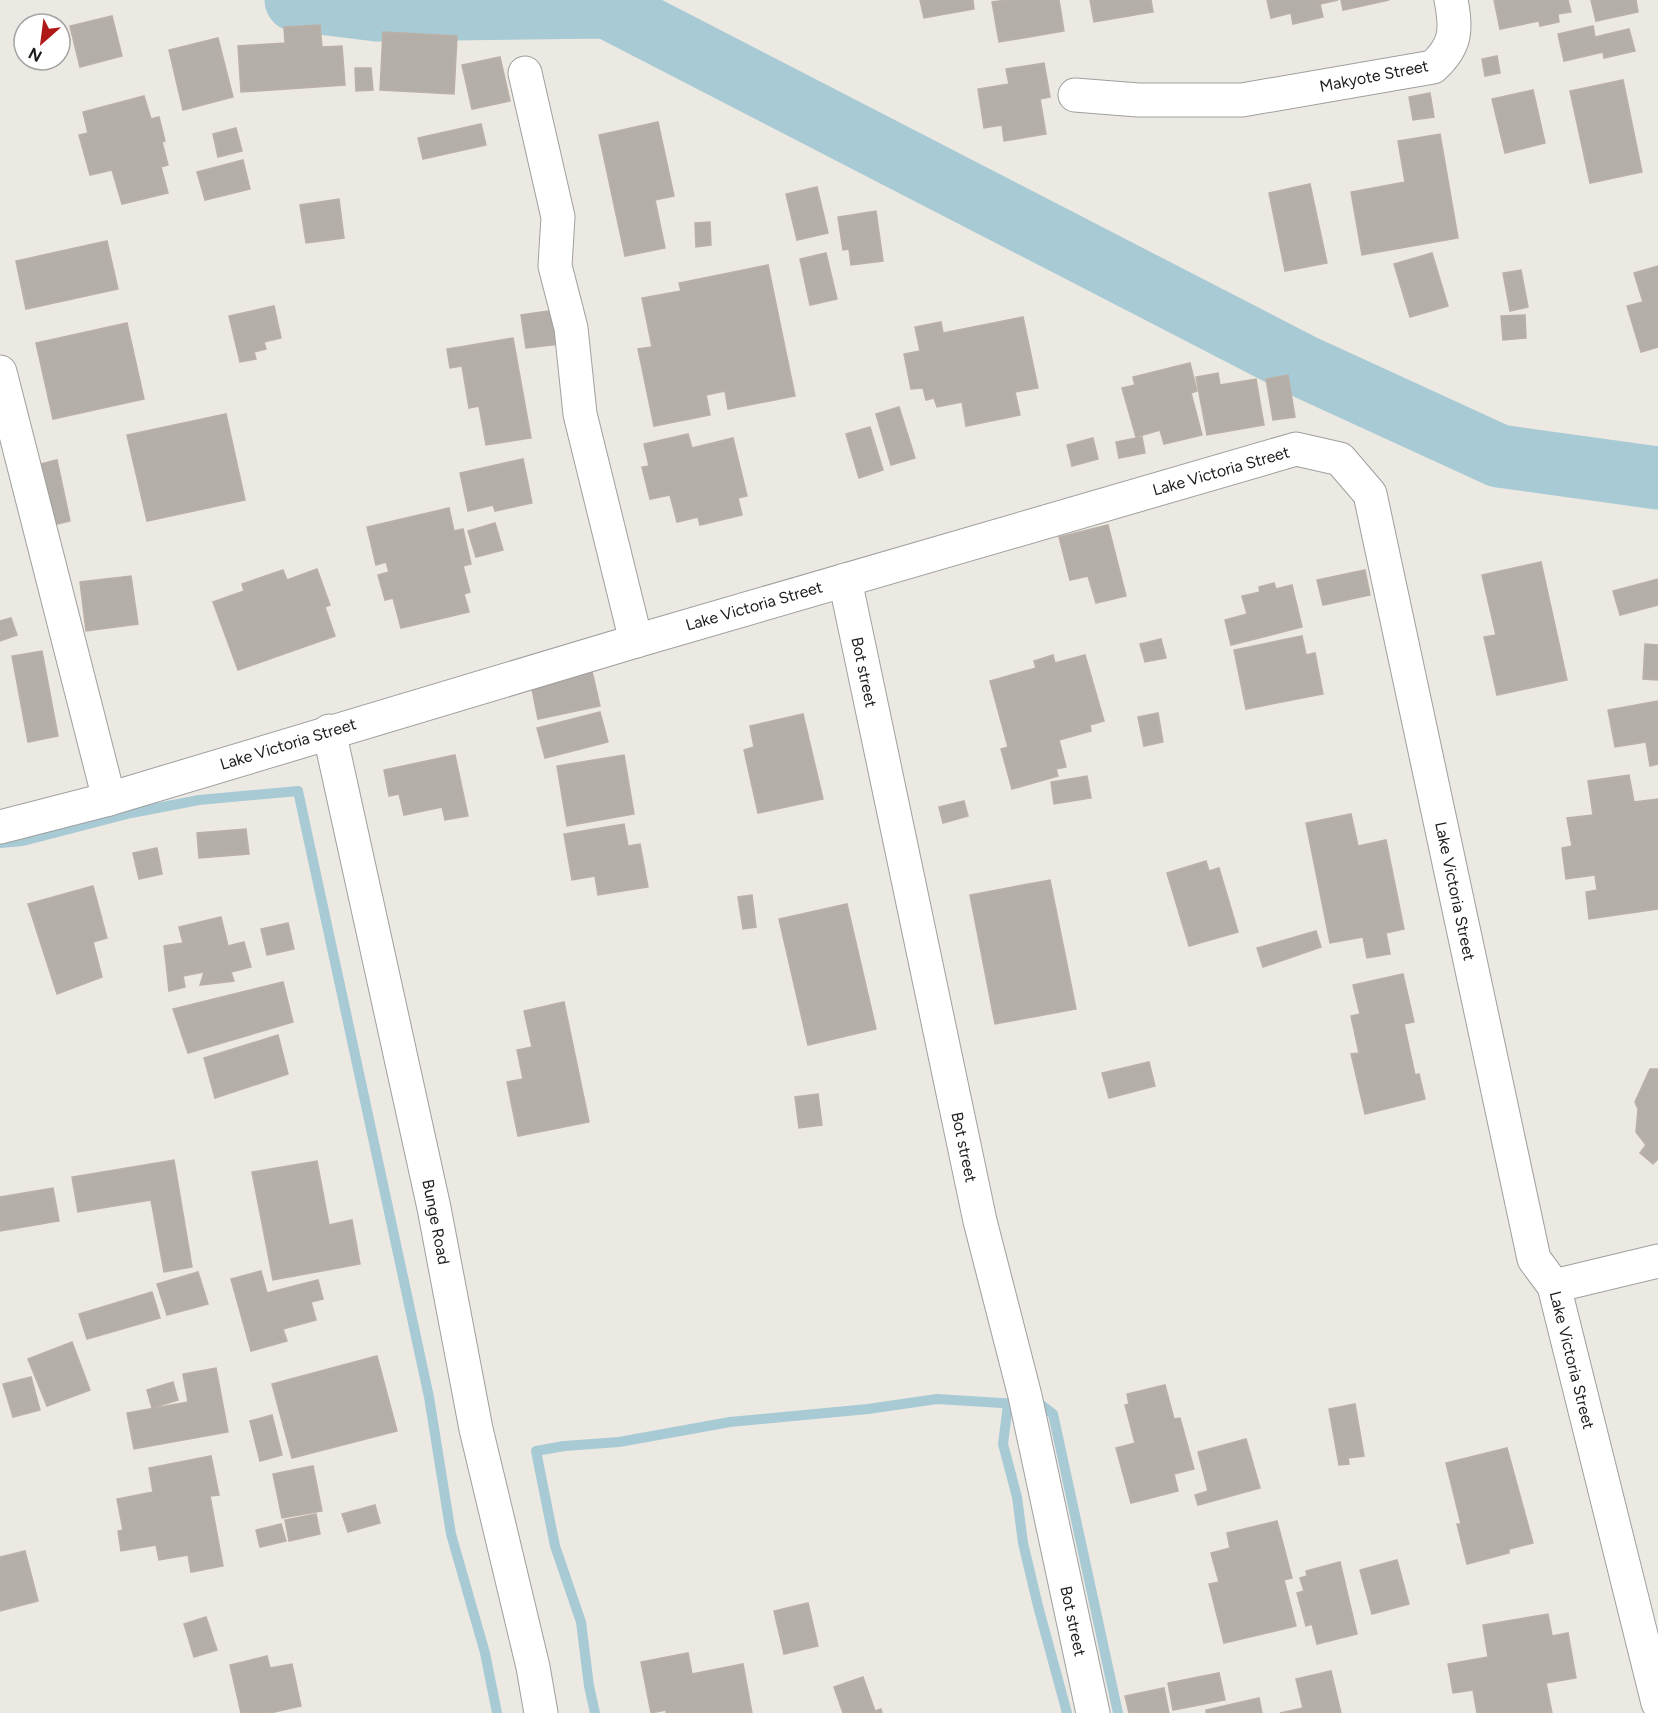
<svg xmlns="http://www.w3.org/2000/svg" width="1658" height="1713" viewBox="0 0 1658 1713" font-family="Figtree,sans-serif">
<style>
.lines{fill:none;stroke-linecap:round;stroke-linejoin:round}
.stream{stroke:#a7cad5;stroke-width:10}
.river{stroke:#a7cad5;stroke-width:63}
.building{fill:#b4aea8;stroke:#bbb0a7;stroke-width:1.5}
.minor-casing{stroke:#9f9f9f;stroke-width:35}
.minor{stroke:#fff;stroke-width:33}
.labels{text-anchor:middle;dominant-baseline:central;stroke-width:5;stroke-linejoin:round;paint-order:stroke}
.street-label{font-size:16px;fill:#1b1b1b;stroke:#fff}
</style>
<rect width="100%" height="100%" fill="#ece9e2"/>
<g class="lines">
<!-- stream -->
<g class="stream">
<polyline points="0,843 23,841 131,813 199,800 298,791 429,1397 451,1534 485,1653 497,1713"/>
<polyline points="1008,1404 1003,1444 1017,1497 1023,1543 1038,1606 1067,1713"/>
<polyline points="1040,1404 1053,1414 1118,1713"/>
<polyline points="595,1713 589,1686 581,1622 555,1546 536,1451 564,1446 619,1442 730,1422 868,1409 937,1399 1018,1404"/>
</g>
<!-- river -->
<polyline class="river" points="296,0 377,10 607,7 1305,367 1499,456 1658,478"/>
</g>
<!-- building -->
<g class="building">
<polygon points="920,0 973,0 974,9 924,18"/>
<polygon points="1006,0 1059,0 1064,31 999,42 992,2"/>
<polygon points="1090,0 1151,0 1153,12 1094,22"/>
<polygon points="1267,0 1338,0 1320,4 1323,17 1293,24 1291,13 1271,18"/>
<polygon points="1341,0 1389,0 1343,10"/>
<polygon points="1494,0 1568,0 1571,12 1558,14 1559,22 1540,26 1539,21 1500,29"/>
<polygon points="1591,0 1636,0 1638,12 1596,21"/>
<polygon points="112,16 122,56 80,67 70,26"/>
<polygon points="320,25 322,47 342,46 345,85 241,92 238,46 285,43 284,27"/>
<polygon points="1593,26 1595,37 1629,29 1635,51 1604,58 1603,52 1564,61 1558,34"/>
<polygon points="383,32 457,36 454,94 380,90"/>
<polygon points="218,38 233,97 183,110 169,50"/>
<polygon points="1497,56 1500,73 1485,76 1482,59"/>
<polygon points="500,57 510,101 472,109 462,65"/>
<polygon points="1044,63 1050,97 1040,99 1046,134 1004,141 1002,125 984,128 978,89 1009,84 1006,69"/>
<polygon points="355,68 371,68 373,90 356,91"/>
<polygon points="1623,80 1642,172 1590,183 1570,91"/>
<polygon points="1533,90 1545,143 1505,153 1492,99"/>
<polygon points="1430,93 1434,117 1413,120 1409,97"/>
<polygon points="144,96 151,119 159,117 165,141 162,142 168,165 161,167 168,193 122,204 112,170 90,175 79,135 88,133 83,112"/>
<polygon points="658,122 674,196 655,200 665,248 625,256 599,135"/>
<polygon points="481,124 486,145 423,159 418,138"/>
<polygon points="236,128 242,151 218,157 213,134"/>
<polygon points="1440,134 1458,238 1362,255 1351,192 1405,182 1398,141"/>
<polygon points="243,160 250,189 205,200 197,172"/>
<polygon points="1310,184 1327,263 1285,271 1269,193"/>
<polygon points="817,187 828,233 797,240 786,194"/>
<polygon points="339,199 344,238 306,243 300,205"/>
<polygon points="876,211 883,261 851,265 849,249 843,250 838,217"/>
<polygon points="710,222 711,245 696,247 695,223"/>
<polygon points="107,241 118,289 26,309 16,261"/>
<polygon points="826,253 837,299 810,305 800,259"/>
<polygon points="1432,253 1448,306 1410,317 1394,264"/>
<polygon points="768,265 795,396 728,409 725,391 706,395 710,415 654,426 638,349 652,347 642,298 681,291 679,283"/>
<polygon points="1658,266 1658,347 1641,352 1627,306 1643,302 1634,273"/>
<polygon points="1521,270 1528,307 1510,311 1503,273"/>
<polygon points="274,306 281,338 264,342 266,349 254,352 256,359 240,362 229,316"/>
<polygon points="555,310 560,344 526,348 521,315"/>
<polygon points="1525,315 1526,338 1503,340 1501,316"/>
<polygon points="1023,317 1038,388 1015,392 1020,415 966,426 962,402 937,407 934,398 926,400 923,388 911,389 904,354 920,351 915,327 941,322 943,333"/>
<polygon points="127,323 144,399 53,419 36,343"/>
<polygon points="513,338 531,438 486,445 479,406 469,408 462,366 450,368 447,349"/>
<polygon points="1190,363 1197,391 1191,393 1202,435 1164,444 1160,430 1136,437 1122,388 1135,385 1133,377"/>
<polygon points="1218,373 1220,385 1256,379 1264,425 1207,435 1196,377"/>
<polygon points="1288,375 1295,417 1273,420 1266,379"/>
<polygon points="899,407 915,458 891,465 876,414"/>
<polygon points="226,414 245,500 147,521 127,435"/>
<polygon points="870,427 883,470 859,478 846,434"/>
<polygon points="688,434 692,448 733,438 747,496 738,498 742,515 700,525 698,517 677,522 670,495 650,499 642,467 649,466 644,444"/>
<polygon points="1142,437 1145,453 1119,458 1116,442"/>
<polygon points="1093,438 1098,459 1072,466 1067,445"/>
<polygon points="523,459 532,503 495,511 493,505 468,511 460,473"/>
<polygon points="57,460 70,521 53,525 40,464"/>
<polygon points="449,508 454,531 463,529 471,564 463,566 470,592 464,594 469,612 401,628 393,598 385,600 378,575 389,572 386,562 376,565 367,527"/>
<polygon points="495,523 503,550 476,557 468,531"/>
<polygon points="1108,525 1126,596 1096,603 1088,576 1070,580 1059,537"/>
<polygon points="1541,562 1567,680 1497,695 1484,637 1496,635 1482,575"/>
<polygon points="317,569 330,605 325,607 335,636 238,670 213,602 244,591 242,584 283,570 287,580"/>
<polygon points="1365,570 1370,595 1323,605 1317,580"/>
<polygon points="131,576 138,624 86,631 80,582"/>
<polygon points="1658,579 1658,605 1620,615 1613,591"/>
<polygon points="1274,583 1276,589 1292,585 1302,627 1231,645 1225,620 1247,614 1242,596 1260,592 1259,587"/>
<polygon points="11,618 17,635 0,641 0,621"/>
<polygon points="1302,636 1306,655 1315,653 1323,694 1246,709 1234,650"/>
<polygon points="1161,639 1166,658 1145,662 1140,644"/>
<polygon points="1645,644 1658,645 1658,680 1643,679"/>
<polygon points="42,651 58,736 28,742 12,656"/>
<polygon points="1053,655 1055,663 1085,655 1104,721 1090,725 1091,731 1059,740 1066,767 1056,769 1058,776 1012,789 1001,749 1008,747 990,681 1036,668 1034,661"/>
<polygon points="591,667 600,706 538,719 530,679"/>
<polygon points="1658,701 1658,764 1650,766 1646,742 1615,747 1608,710"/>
<polygon points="600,712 608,742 545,758 537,728"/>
<polygon points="1158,713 1163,742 1144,746 1138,717"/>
<polygon points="803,714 823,799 758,813 744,750 754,747 750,726"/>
<polygon points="455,755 468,816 445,820 442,807 404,815 399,794 389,796 384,770"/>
<polygon points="624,755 634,814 567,826 557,766"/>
<polygon points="1629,775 1634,802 1658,799 1658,909 1589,919 1586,892 1597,890 1595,875 1566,879 1562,848 1572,846 1567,818 1593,815 1588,781"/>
<polygon points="1087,776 1091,798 1054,804 1051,782"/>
<polygon points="964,801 968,816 943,823 939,807"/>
<polygon points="1351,814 1358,846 1386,840 1404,929 1386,933 1390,954 1367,958 1363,937 1330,943 1306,823"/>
<polygon points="624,824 628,846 640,844 648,887 598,895 595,876 572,880 564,834"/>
<polygon points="246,829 249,854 199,858 197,833"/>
<polygon points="157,848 162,874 139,879 133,853"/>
<polygon points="1206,861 1209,871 1219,868 1238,932 1189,946 1167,873"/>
<polygon points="1050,880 1076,1009 995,1024 970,895"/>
<polygon points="93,886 107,938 93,942 102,977 57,994 28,904"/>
<polygon points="752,895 756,927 743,929 738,897"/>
<polygon points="847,904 876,1029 808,1045 779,919"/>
<polygon points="221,917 228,946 244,942 251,967 231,972 234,981 200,985 204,972 183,976 185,987 169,991 164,946 183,943 179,927"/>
<polygon points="288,923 294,949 267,955 261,929"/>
<polygon points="1316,931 1321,947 1263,967 1257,948"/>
<polygon points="1403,974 1414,1022 1404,1024 1415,1075 1419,1074 1425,1099 1365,1114 1351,1054 1359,1053 1351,1016 1360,1014 1353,985"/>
<polygon points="283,982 293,1022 188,1053 173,1009"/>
<polygon points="564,1002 589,1122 518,1136 507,1082 523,1079 517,1050 532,1047 524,1011"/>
<polygon points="278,1035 288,1074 215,1098 204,1058"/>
<polygon points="1149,1062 1155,1086 1109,1098 1102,1073"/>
<polygon points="1650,1069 1658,1069 1658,1159 1653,1164 1640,1153 1646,1145 1636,1132 1638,1109 1635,1102"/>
<polygon points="818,1094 822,1125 799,1128 795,1097"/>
<polygon points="174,1160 192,1267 164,1272 151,1200 78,1212 72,1177"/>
<polygon points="317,1161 329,1225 352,1220 360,1264 273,1280 252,1172"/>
<polygon points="53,1188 59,1221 0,1231 0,1197"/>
<polygon points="261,1271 267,1293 318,1280 323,1299 311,1302 316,1320 283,1329 287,1341 251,1351 231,1279"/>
<polygon points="198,1272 208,1304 167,1315 157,1284"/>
<polygon points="152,1292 160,1318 87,1339 79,1314"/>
<polygon points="72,1342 90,1390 47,1406 28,1359"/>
<polygon points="377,1356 397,1431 292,1458 272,1384"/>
<polygon points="216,1368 228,1432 134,1449 127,1413 188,1402 183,1374"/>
<polygon points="31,1377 40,1410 13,1417 3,1384"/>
<polygon points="173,1382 178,1400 152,1408 147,1390"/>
<polygon points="1165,1385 1174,1419 1180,1418 1194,1469 1174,1474 1178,1491 1131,1503 1116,1448 1135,1443 1125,1405 1129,1404 1127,1394"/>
<polygon points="1355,1404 1364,1456 1348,1458 1349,1464 1339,1465 1329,1409"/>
<polygon points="272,1415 282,1455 260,1461 250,1421"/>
<polygon points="1246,1439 1260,1488 1198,1505 1195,1495 1208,1491 1198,1452"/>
<polygon points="1507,1448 1533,1543 1509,1549 1509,1553 1467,1564 1457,1524 1461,1524 1446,1463"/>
<polygon points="211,1456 219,1495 210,1496 223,1566 191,1572 188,1555 159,1560 156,1545 121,1551 118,1531 123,1530 117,1499 153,1492 149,1468"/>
<polygon points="313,1466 322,1511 282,1518 273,1474"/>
<polygon points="375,1505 380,1523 348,1532 342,1514"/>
<polygon points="316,1514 320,1534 289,1541 285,1520"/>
<polygon points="1277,1521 1292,1578 1284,1580 1296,1626 1224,1643 1209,1584 1219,1582 1211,1553 1230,1548 1227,1533"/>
<polygon points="281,1524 286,1541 260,1547 256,1530"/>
<polygon points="25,1551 38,1601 0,1611 0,1557"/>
<polygon points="1397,1560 1409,1604 1372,1614 1360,1570"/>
<polygon points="1340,1562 1357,1634 1317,1644 1312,1624 1306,1626 1297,1593 1304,1591 1300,1578 1307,1576 1306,1571"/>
<polygon points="808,1603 818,1646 784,1654 774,1611"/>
<polygon points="1548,1614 1552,1636 1568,1633 1576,1678 1546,1683 1552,1713 1477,1713 1473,1690 1453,1693 1448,1664 1488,1657 1483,1625"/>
<polygon points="206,1617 217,1650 194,1657 184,1624"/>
<polygon points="688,1653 692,1674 743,1664 752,1713 666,1713 666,1710 651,1713 641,1662"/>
<polygon points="267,1656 270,1668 292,1664 301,1706 270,1713 241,1713 230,1665"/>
<polygon points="1331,1671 1341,1713 1280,1713 1303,1708 1296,1679"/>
<polygon points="1219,1673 1225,1700 1173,1710 1168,1683"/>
<polygon points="863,1677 875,1711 881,1709 882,1713 843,1713 834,1687"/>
<polygon points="1164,1688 1169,1713 1129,1713 1125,1696"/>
<polygon points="1259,1698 1262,1713 1206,1713 1206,1710"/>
</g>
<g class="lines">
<defs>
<g id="minor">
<polyline points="525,73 558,217 555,266 571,328 580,414 636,641"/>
<path d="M1075,95L1138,100H1242L1433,67C1456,46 1457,30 1451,0"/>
<polyline points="0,372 109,799"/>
<polyline points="845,580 980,1221 1025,1396 1093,1713"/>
<polyline points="329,731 434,1208 476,1429 533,1667 541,1713"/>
<polyline points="0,827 109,799 636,641 1296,449 1340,459 1370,494 1534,1259 1554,1286 1658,1703"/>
<polyline points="1554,1286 1658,1261"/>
</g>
</defs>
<!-- minor casing -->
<use href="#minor" class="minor-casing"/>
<!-- minor -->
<use href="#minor" class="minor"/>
</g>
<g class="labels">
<!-- street labels -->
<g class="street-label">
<text transform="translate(1374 76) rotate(-11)">Makyote Street</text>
<text transform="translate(1221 471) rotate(-16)">Lake Victoria Street</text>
<text transform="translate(754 606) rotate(-16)">Lake Victoria Street</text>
<text transform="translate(864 672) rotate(78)">Bot street</text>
<text transform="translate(288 744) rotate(-17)">Lake Victoria Street</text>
<text transform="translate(1455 891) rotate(78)">Lake Victoria Street</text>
<text transform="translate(964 1147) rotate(78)">Bot street</text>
<text transform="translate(436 1222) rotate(79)">Bunge Road</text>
<text transform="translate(1572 1360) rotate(76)">Lake Victoria Street</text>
<text transform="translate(1073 1621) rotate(78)">Bot street</text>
</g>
</g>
<!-- north arrow -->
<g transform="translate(42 42) rotate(208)"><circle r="28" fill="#ffffff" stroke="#a4a4a4" stroke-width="1.5"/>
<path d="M0-4.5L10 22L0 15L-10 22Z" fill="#b01717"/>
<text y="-9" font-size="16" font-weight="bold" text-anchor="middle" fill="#1b1b1b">N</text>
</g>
</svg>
